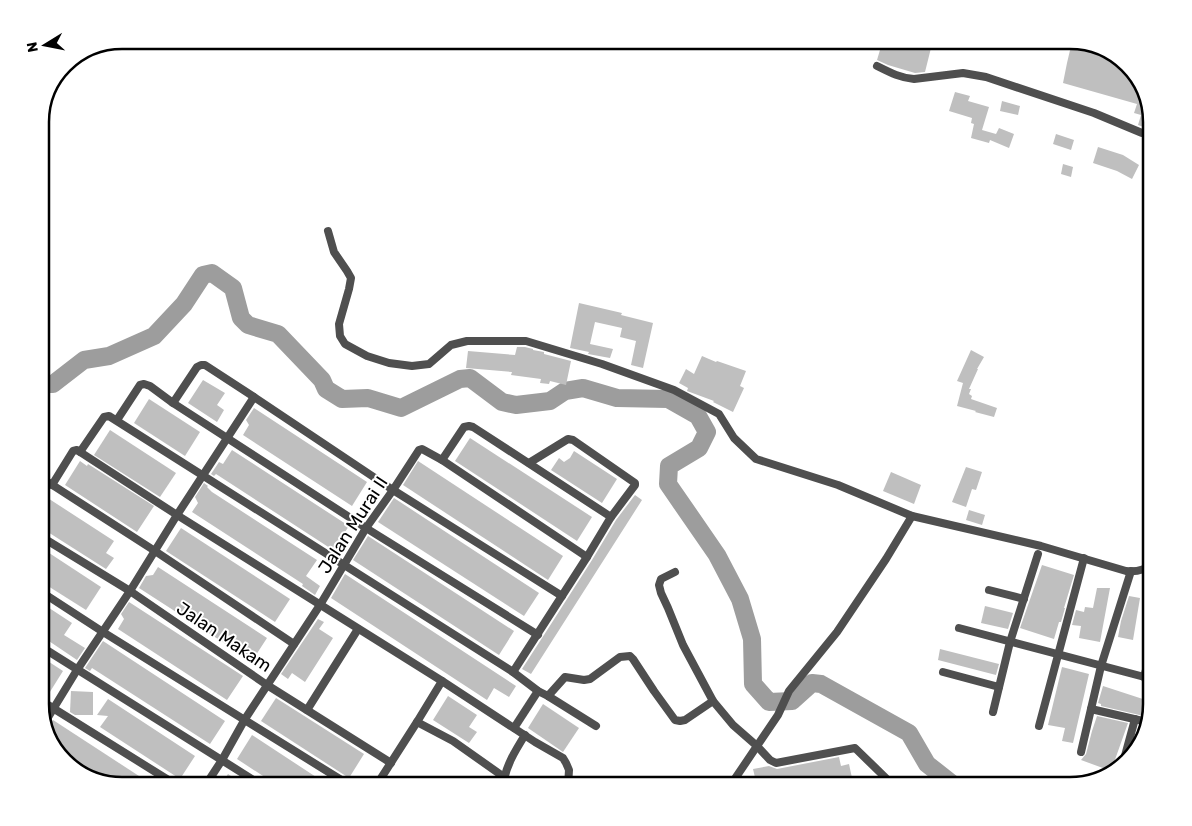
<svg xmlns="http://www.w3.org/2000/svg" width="1192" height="826" viewBox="0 0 1192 826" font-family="Rubik,sans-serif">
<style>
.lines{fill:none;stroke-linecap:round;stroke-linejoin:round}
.river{stroke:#9d9d9d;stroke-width:18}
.building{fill:#bfbfbf}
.street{stroke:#4f4f4f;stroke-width:8}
.labels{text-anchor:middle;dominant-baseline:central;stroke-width:4;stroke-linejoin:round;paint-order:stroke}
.street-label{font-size:18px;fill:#000;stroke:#fff}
.rim{fill:none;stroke:#000;stroke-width:2.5}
</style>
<rect width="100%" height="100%" fill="#fff"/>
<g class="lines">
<!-- river -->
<polyline class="river" points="40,384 53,384 84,360 109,356 154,336 184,304 203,275 212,273 233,288 241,318 248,325 278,334 322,380 326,389 342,399 368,398 401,408 460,379 470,378 502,402 516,405 550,401 565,391 583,388 617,398 668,399 698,416 707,432 699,448 669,466 668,484 717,555 740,599 752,639 753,684 769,702 792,701 812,683 821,684 909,733 927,764 955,786"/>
</g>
<!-- building -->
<g class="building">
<polygon points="883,40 933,40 925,72 915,73 888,65 877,60"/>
<polygon points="1071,46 1122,61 1141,81 1152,121 1152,130 1138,125 1141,115 1134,113 1137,104 1063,83 1067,63"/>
<polygon points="955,92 970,96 968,101 989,107 982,130 996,134 999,128 1014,134 1009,148 990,140 989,143 971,138 974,124 971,123 972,118 949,111"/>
<polygon points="1002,101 1020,106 1018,115 1000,111"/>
<polygon points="1056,134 1074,140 1071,150 1053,144"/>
<polygon points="1098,147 1123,155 1139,165 1132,179 1117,171 1093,163"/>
<polygon points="1063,164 1073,167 1071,177 1061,174"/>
<polygon points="579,303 622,313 621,315 653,323 643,368 631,365 636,341 620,337 622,328 595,322 590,344 613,349 610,358 588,354 589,352 570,348"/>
<polygon points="517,347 525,347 533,349 533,350 544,352 544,354 571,361 566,385 550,381 549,384 540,383 541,379 511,375 512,372 466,368 468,351 515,355"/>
<polygon points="971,350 984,357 977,369 978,369 969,389 971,389 969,394 972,396 971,399 997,408 994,417 975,412 976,411 957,406 963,383 957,381"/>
<polygon points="702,356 716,362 717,361 746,371 740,386 744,388 733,412 713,402 714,401 687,391 688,388 679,383 686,369 694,374"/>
<polygon points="203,380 225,393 217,405 224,410 217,422 188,403"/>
<polygon points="149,399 200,432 185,456 134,423"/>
<polygon points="254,408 367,482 352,506 243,435 249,425 246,420"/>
<polygon points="110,430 176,473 160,497 94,455"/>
<polygon points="470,438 592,517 577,541 455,461"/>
<polygon points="232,450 349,526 333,550 216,474 214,476 211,474 219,462 223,464"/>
<polygon points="574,451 617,479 602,503 551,470 559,458 564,462 570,458"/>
<polygon points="80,461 87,466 88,464 154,506 137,532 65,485"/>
<polygon points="418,461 563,556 548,580 403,485"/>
<polygon points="966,467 982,472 976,490 972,489 966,507 952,502"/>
<polygon points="891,472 921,485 914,504 883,491"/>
<polygon points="204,483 208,486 207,487 212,492 317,560 306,576 320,586 315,595 302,586 303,584 192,512 198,503 195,497"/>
<polygon points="40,493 114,541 106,553 114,558 106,569 40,527"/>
<polygon points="635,495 642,500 531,674 522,669 542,638 544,635 592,560 616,520"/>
<polygon points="394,498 539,593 524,616 378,522"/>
<polygon points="969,510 985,515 982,525 966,520"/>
<polygon points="181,528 290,599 275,622 166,551"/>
<polygon points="368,536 514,631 499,655 353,560"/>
<polygon points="40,547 101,587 86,610 40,581"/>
<polygon points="1042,565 1074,575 1064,608 1065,608 1061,622 1059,622 1054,639 1020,628"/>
<polygon points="158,567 267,638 252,661 139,588 146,576 153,575"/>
<polygon points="345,574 516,686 509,697 494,688 487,700 331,598"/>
<polygon points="1097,588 1110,588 1100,642 1079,638 1081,626 1072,625 1076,610 1084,612 1085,607 1093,608"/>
<polygon points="1129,596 1140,598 1133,640 1118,637 1121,621"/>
<polygon points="40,602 72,623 64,635 85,648 77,660 40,635"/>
<polygon points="129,602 243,676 227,700 118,629 124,619 121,614"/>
<polygon points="985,606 1013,613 1008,629 981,623"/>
<polygon points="318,619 324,622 319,629 333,638 305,682 292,673 288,679 281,674"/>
<polygon points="103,641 225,721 210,744 92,668 90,671 85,668"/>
<polygon points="940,649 999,664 996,675 938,660"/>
<polygon points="40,656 63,671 48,695 40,690"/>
<polygon points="1062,667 1089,674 1073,743 1062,741 1065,728 1048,725"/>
<polygon points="1103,686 1152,702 1148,717 1101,706 1101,704 1098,703"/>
<polygon points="71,691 93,692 93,715 75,715 70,712"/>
<polygon points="448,696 477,715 469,727 477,732 469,743 433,720"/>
<polygon points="276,698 364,754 349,778 261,721"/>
<polygon points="108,699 195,756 180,779 100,727 108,716 97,715"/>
<polygon points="543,704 579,728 563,752 528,728"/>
<polygon points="1097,716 1128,723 1111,771 1081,760 1086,754 1092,731"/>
<polygon points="53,720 139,776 154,786 122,786 86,775 82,773 68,764 51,745 46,729"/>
<polygon points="252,735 310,773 330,786 279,786 260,774 237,759"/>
<polygon points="839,757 841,766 849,764 852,778 812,786 757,786 753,769 769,766 777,769"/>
<polygon points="228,774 246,786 220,786"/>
</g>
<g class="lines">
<!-- street -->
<g class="street">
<path d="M877,66C889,72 900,78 914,79L963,73L986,77L1094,113L1142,133L1152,136"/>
<path d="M328,231L334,252L347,271L351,278L349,289L339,324L340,336L345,344L367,356L389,363L412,366L429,364L451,345L467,341H526L602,364L674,390L719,414L734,438L756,459L838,485L912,516L1041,546L1126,571C1135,572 1145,570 1152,564"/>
<polyline points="173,403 197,367 201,365 205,365 254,397 393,490 562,596"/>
<polyline points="117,420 140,385 144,384 150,386 173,403 366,528 538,635"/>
<polyline points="80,452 104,417 109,416 513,672 538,691 548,696 596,726"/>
<polyline points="442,460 464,427 469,426 473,427 611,517"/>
<polyline points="40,477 155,551 294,644"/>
<polyline points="52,485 73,451 77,450 177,515 442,681 535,742 563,758 566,763 569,770 568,786"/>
<polyline points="40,536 130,591 267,685 391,763"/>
<polyline points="675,572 661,579 659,585 661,593 668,608 683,645 713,701 733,725 757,746 770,760 776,763 855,748 894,786"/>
<polyline points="989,590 1024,599"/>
<polyline points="40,591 103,632 351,786"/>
<polyline points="959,628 1152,679"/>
<polyline points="40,646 263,786"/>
<polyline points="513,672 587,557 611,517 635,485 635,483 573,440 568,439 529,463"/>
<polyline points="943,672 999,687"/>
<polyline points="1144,677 1152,648"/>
<polyline points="548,696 565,677 584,680 590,679 620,657 630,656 633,659 654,691 675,720 680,721 685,720 713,701"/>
<polyline points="40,700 178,786"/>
<polyline points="1091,709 1147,722"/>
<polyline points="307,710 358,629"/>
<polyline points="993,712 1010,642 1038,554"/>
<polyline points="417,722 453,741 504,777"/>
<polyline points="44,724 77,670 130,591 177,515 254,397"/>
<polyline points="1039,726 1084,558"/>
<polyline points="514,728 538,691"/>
<polyline points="1081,752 1101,666 1131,571"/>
<polyline points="1123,763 1135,719"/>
<polyline points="205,786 222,760 245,719 320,605 366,528 393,490 419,450 422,449 442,460 587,557"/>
<polyline points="376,786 417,722 442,681"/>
<path d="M503,786C505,767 515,751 525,735"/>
<polyline points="730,786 778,715 789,691 837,632 886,559 912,516"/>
<polyline points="867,786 889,781"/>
</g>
</g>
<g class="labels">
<!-- street labels -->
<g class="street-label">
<text transform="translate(353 525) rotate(-57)">Jalan Murai II</text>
<text transform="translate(224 637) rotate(34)">Jalan Makam</text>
</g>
</g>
<!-- crop -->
<path d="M0 0H1192V826H0ZM122 49H1070A73 73 0 0 1 1143 122V704A73 73 0 0 1 1070 777H122A73 73 0 0 1 49 704V122A73 73 0 0 1 122 49Z" fill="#fff" fill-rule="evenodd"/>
<path class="rim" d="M122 49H1070A73 73 0 0 1 1143 122V704A73 73 0 0 1 1070 777H122A73 73 0 0 1 49 704V122A73 73 0 0 1 122 49Z"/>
<!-- north arrow -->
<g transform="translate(45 45) rotate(260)" stroke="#ffffff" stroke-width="4" paint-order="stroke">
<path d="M0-4L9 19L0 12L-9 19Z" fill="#000000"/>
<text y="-8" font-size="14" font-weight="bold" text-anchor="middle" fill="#000000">N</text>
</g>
</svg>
